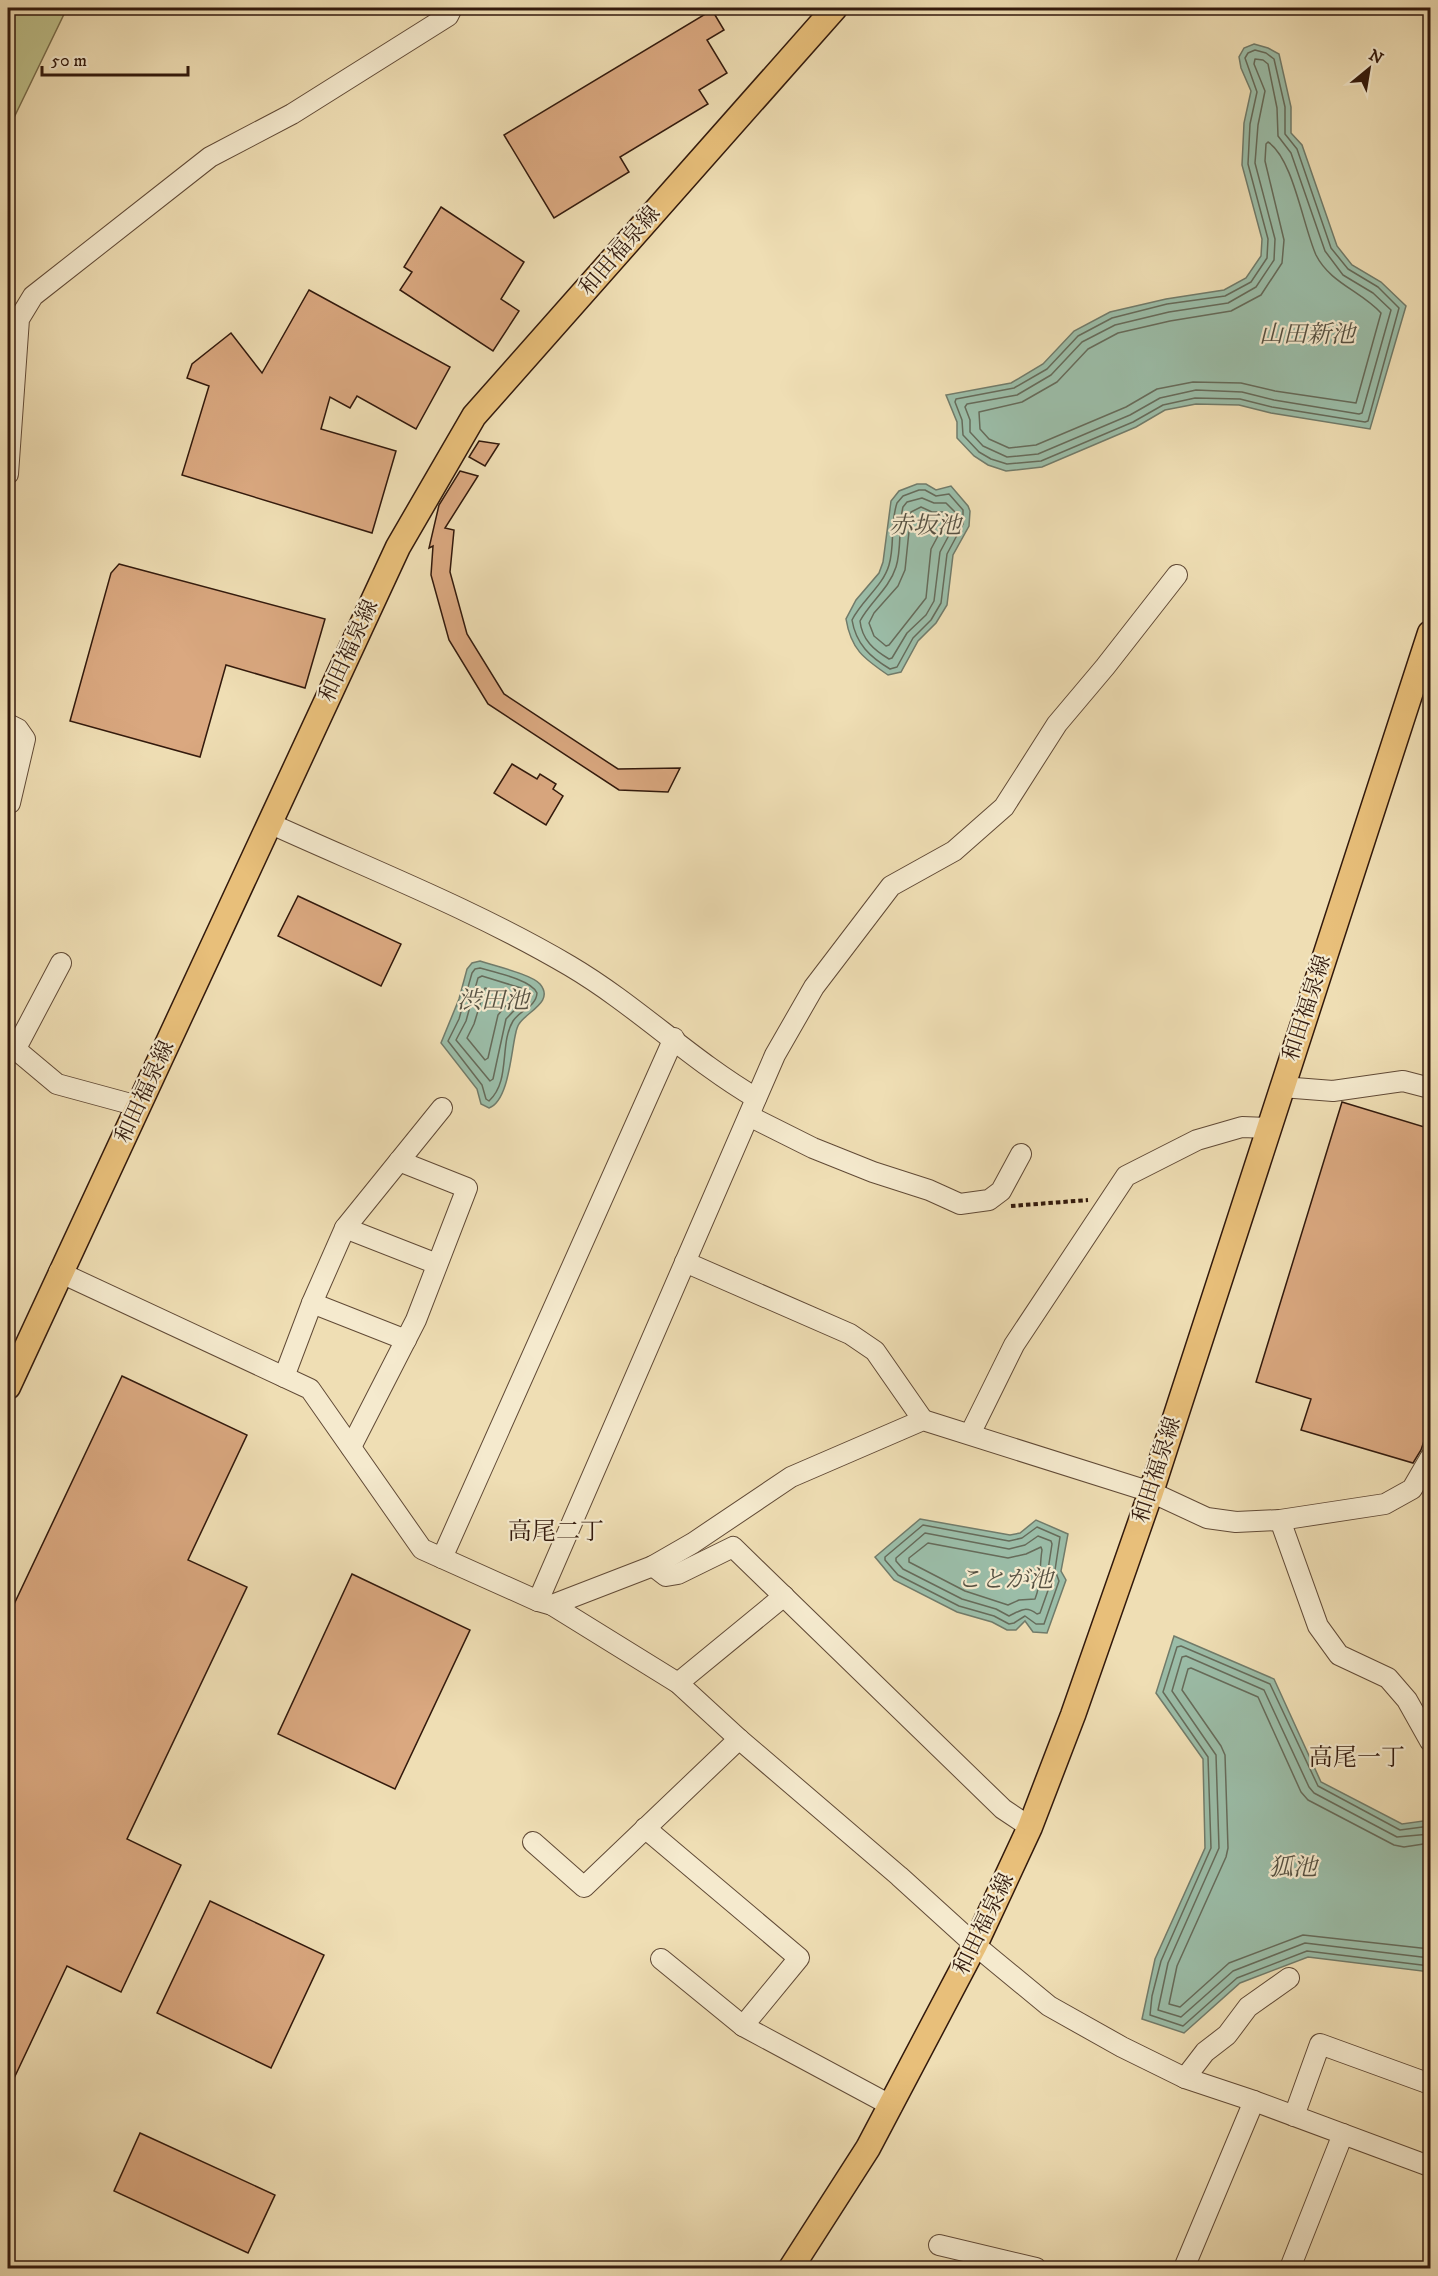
<svg xmlns="http://www.w3.org/2000/svg" width="1438" height="2276" viewBox="0 0 1438 2276" font-family="'IM FELL DW Pica','Noto Serif JP',serif">
<style>
.green{fill:#bec08a;stroke:#786c4b;stroke-width:1.5}
.water{fill:#9bbda8;stroke:#717b6a;stroke-width:1.5}
.lines{fill:none;stroke-linecap:round;stroke-linejoin:round}
.shore{stroke:#666b5a;stroke-width:1.5}
.building{fill:#daa880;stroke:#32190c;stroke-width:1.5}
.minor-casing{stroke:#614a36;stroke-width:22}
.major-casing{stroke:#32190c;stroke-width:27}
.path{stroke:#32190c;stroke-width:4;stroke-dasharray:4.5 3;stroke-linecap:butt}
.minor{stroke:#f5eace;stroke-width:20}
.major{stroke:#e8bf7a;stroke-width:24}
.labels{text-anchor:middle;dominant-baseline:central;stroke-width:4.5;stroke-linejoin:round;paint-order:stroke}
.street-label{font-size:22px;fill:#32190c;stroke:#f5eace}
.water-label{font-size:24px;font-style:italic;fill:#575243;stroke:#f5eace}
.neighbourhood-label{font-size:24px;fill:#32190c;stroke:#f5eace}
</style>
<rect width="100%" height="100%" fill="#efdeb4"/>
<filter id="stains"><feTurbulence type="fractalNoise" baseFrequency=".00333" numOctaves="4"/><feColorMatrix values="0 0 0 0 .2 0 0 0 0 .09 0 0 0 0 .02 0 0 0 .5 -.17"/></filter>
<radialGradient id="worn" r=".72"><stop offset=".6" stop-color="#630" stop-opacity="0"/><stop offset="1" stop-color="#630" stop-opacity=".3"/></radialGradient>
<!-- green -->
<polygon class="green" points="8,8 67,8 8,130"/>
<!-- water -->
<g class="water">
<polygon points="1254,44 1268,48 1279,54 1291,107 1291,133 1302,145 1337,246 1352,265 1381,282 1406,306 1370,429 1271,413 1239,405 1196,404 1165,410 1136,427 1042,467 1006,471 988,465 974,456 957,438 957,422 946,395 1011,383 1043,364 1074,331 1110,312 1166,299 1224,290 1246,278 1261,256 1262,239 1242,165 1244,123 1251,91 1241,68 1239,57 1244,48"/>
<path d="M917,484H926L936,490L951,486L968,506L970,511L969,526L953,555L947,605L936,623L918,641L901,672L888,675C863,658 851,649 846,619L856,600L879,573L883,562L891,501L899,491Z"/>
<path d="M480,961C494,966 531,974 540,984C555,1002 526,1012 519,1024C518,1025 516,1031 516,1032C511,1051 509,1101 489,1108L481,1104L477,1089L441,1043L459,999L467,969L472,963Z"/>
<polygon points="920,1519 1010,1535 1020,1533 1036,1520 1068,1534 1061,1571 1066,1580 1047,1633 1033,1632 1025,1621 1016,1630 1007,1630 992,1622 957,1612 894,1580 875,1557"/>
<polygon points="1174,1636 1274,1679 1321,1782 1402,1824 1430,1820 1430,1972 1308,1957 1240,1983 1184,2033 1142,2019 1155,1959 1205,1848 1203,1759 1156,1693"/>
</g>
<g class="lines">
<!-- shore -->
<g class="shore">
<polygon points="1255,50 1266,53 1274,59 1285,107 1285,134 1297,149 1331,248 1348,269 1378,287 1399,308 1368,421 1365,422 1272,407 1240,399 1195,398 1163,405 1133,422 1041,461 1007,464 991,459 979,452 963,435 962,420 955,402 956,399 1014,388 1047,369 1078,336 1112,318 1167,304 1225,296 1251,282 1267,258 1268,239 1248,164 1250,124 1257,92 1245,58 1248,53"/>
<polygon points="1255,59 1263,60 1268,64 1277,108 1278,136 1291,153 1325,251 1343,275 1373,293 1391,310 1362,413 1359,414 1274,400 1242,392 1196,390 1160,398 1130,415 1038,454 1007,457 983,446 970,432 970,420 965,407 967,404 1017,395 1051,375 1082,342 1115,325 1169,312 1228,303 1256,287 1274,260 1275,239 1255,163 1258,125 1265,91 1254,64"/>
<path d="M1268,142C1293,158 1303,226 1316,255C1330,283 1361,291 1381,313L1356,403L1275,391L1241,383L1193,382L1157,389L1126,407L1036,445L1009,448L989,439L980,429L979,412L1022,402L1057,382L1088,349L1118,333L1170,321L1231,311L1261,295L1282,263L1284,240L1265,161L1266,144Z"/>
<path d="M919,490H925L936,496L949,494L963,510V524L947,554L941,603L931,620L913,638L897,667L890,669C870,657 856,644 852,620C862,600 883,586 889,565C895,545 890,523 897,503L903,496Z"/>
<path d="M922,498L934,503H946L956,513V522L940,552L934,601L926,615L907,633L892,658L889,659C874,650 862,640 860,621C870,602 889,589 896,567C902,548 898,526 903,507L907,502Z"/>
<polygon points="921,507 932,512 943,512 947,519 931,549 926,598 889,645 886,646 874,636 869,623 874,613 898,586 905,570 911,512"/>
<path d="M480,968C494,972 532,980 537,993C536,1007 520,1010 513,1021C499,1044 511,1081 489,1101L486,1099L482,1085L448,1041L459,1019L472,973L475,969Z"/>
<polygon points="482,976 521,988 529,995 506,1019 493,1079 490,1081 456,1040 466,1021 478,978"/>
<polygon points="485,988 510,995 512,998 498,1015 488,1058 485,1060 467,1038 474,1024"/>
<polygon points="923,1525 1009,1541 1022,1538 1037,1527 1060,1537 1055,1570 1059,1581 1044,1624 1036,1624 1025,1616 1014,1623 1009,1624 994,1616 959,1606 898,1575 885,1560 885,1557"/>
<path d="M925,1533L1009,1549L1025,1545L1038,1536L1051,1541L1052,1544L1048,1570L1051,1582L1040,1613L1037,1614C1025,1605 1020,1611 1009,1616L996,1609L962,1599L903,1569L896,1561V1558Z"/>
<path d="M928,1543L1008,1558L1026,1554L1041,1547L1042,1550C1039,1568 1042,1582 1035,1599L1019,1600L1008,1605L965,1591L909,1562V1558Z"/>
<polyline points="1430,1826 1400,1830 1318,1786 1270,1684 1181,1646 1177,1647 1163,1692 1208,1757 1211,1848 1161,1961 1152,1996 1150,2015 1183,2026 1237,1978 1307,1951 1430,1966"/>
<polyline points="1430,1834 1397,1837 1314,1793 1309,1787 1264,1690 1186,1656 1182,1657 1172,1691 1216,1755 1219,1848 1168,1963 1158,2010 1181,2017 1233,1971 1305,1943 1430,1958"/>
<polyline points="1430,1843 1404,1847 1394,1845 1308,1800 1301,1792 1258,1697 1191,1668 1188,1669 1182,1690 1221,1746 1225,1755 1228,1848 1226,1857 1177,1966 1169,2004 1180,2007 1229,1963 1303,1935 1430,1949"/>
</g>
</g>
<!-- building -->
<g class="building">
<polygon points="712,10 724,30 707,40 727,73 699,90 708,104 620,157 629,172 554,218 504,135"/>
<polygon points="441,207 524,262 501,299 519,311 493,351 400,290 412,272 404,267"/>
<polygon points="309,290 450,367 416,429 357,396 350,408 330,397 321,429 396,451 372,533 182,475 209,386 187,378 192,364 231,333 262,373"/>
<polygon points="479,441 499,444 485,466 469,457"/>
<polygon points="460,471 478,476 445,528 454,530 450,572 467,634 504,694 618,769 680,768 668,792 619,790 488,704 449,640 431,575 433,546 429,548 439,505"/>
<polygon points="119,564 325,619 305,688 226,665 200,757 70,721 111,573"/>
<polygon points="512,764 537,779 540,774 556,784 553,789 563,796 546,825 494,793"/>
<polygon points="298,896 401,944 381,986 278,936"/>
<polygon points="1342,1102 1431,1129 1431,1420 1421,1450 1413,1463 1301,1430 1311,1399 1256,1382"/>
<polygon points="122,1376 247,1435 188,1560 247,1587 127,1839 181,1865 121,1992 67,1966 8,2091 8,1617"/>
<polygon points="352,1574 470,1630 395,1789 278,1734"/>
<polygon points="210,1901 324,1955 271,2068 157,2013"/>
<polygon points="140,2133 275,2195 248,2253 114,2191"/>
</g>
<g class="lines">
<defs>
<g id="minor">
<polyline points="8,474 19,319 33,296 210,157 292,114 448,16 452,8"/>
<polyline points="8,724 18,729 25,739 10,803 8,804"/>
<path d="M269,823C370,869 475,910 570,966C636,1005 691,1060 756,1098"/>
<polyline points="8,1043 57,1084 138,1106"/>
<polyline points="15,1050 61,963"/>
<polyline points="1282,1087 1333,1091 1403,1081 1430,1088"/>
<polyline points="749,1116 813,1148 873,1172 929,1190 960,1204 989,1200 1001,1191 1021,1154"/>
<polyline points="345,1228 437,1264"/>
<polyline points="685,1262 850,1334 875,1351 923,1420"/>
<polyline points="59,1272 310,1389 422,1549 538,1601 552,1605 678,1683 739,1739 899,1876 975,1945 1049,2006 1122,2047 1185,2078 1254,2101 1429,2166"/>
<polyline points="312,1303 406,1340"/>
<polyline points="284,1377 312,1303 345,1228 442,1108"/>
<polyline points="970,1434 1014,1345 1126,1176 1197,1140 1242,1127 1268,1128"/>
<polyline points="351,1447 416,1320 467,1188 399,1161"/>
<polyline points="1280,1520 1318,1626 1339,1655 1388,1678 1407,1700 1430,1741"/>
<polyline points="442,1558 674,1038"/>
<polyline points="653,1566 666,1576 678,1574 733,1547 1003,1809 1030,1827"/>
<polyline points="538,1601 775,1055 814,987 891,886 954,851 1004,807 1057,724 1105,667 1177,575"/>
<polyline points="552,1605 653,1566 693,1543 791,1477 923,1420 1151,1492 1207,1518 1236,1522 1280,1520 1385,1504 1412,1489 1430,1458"/>
<polyline points="678,1683 784,1596"/>
<polyline points="645,1828 799,1958 743,2026"/>
<polyline points="533,1842 584,1887 739,1739"/>
<polyline points="661,1959 743,2026 892,2106"/>
<polyline points="1185,2078 1205,2052 1227,2035 1248,2007 1289,1978"/>
<polyline points="1294,2116 1320,2044 1430,2084"/>
<polyline points="939,2245 1036,2268"/>
<polyline points="1184,2268 1254,2101"/>
<polyline points="1290,2268 1343,2134"/>
</g>
<g id="major">
<polyline points="8,1387 398,547 474,416 835,8"/>
<polyline points="791,2268 868,2148 975,1945 1030,1827 1073,1715 1151,1492 1430,633"/>
</g>
</defs>
<!-- minor casing -->
<use href="#minor" class="minor-casing"/>
<!-- major casing -->
<use href="#major" class="major-casing"/>
<!-- path -->
<polyline class="path" points="1011,1206 1088,1200"/>
<!-- minor -->
<use href="#minor" class="minor"/>
<!-- major -->
<use href="#major" class="major"/>
</g>
<g class="labels">
<!-- street labels -->
<g class="street-label">
<text transform="translate(620 251) rotate(-49)">和田福泉線</text>
<text transform="translate(349 651) rotate(-65)">和田福泉線</text>
<text transform="translate(1307 1008) rotate(-72)">和田福泉線</text>
<text transform="translate(145 1092) rotate(-65)">和田福泉線</text>
<text transform="translate(1157 1470) rotate(-72)">和田福泉線</text>
<text transform="translate(984 1924) rotate(-64)">和田福泉線</text>
</g>
<!-- water labels -->
<g class="water-label">
<text x="1307" y="335">山田新池</text>
<text x="925" y="526">赤坂池</text>
<text x="493" y="1001">渋田池</text>
<text x="1005" y="1580">ことが池</text>
<text x="1293" y="1868">狐池</text>
</g>
<!-- neighbourhood labels -->
<g class="neighbourhood-label">
<text x="556" y="1532">高尾二丁</text>
<text x="1357" y="1758">高尾一丁</text>
</g>
</g>
<!-- margin -->
<rect width="1438" height="2276" fill="none" stroke="#efdeb4" stroke-width="30"/>
<rect x="9" y="9" width="1420" height="2258" fill="none" stroke="#32190c" stroke-width="3"/>
<rect x="15" y="15" width="1408" height="2246" fill="none" stroke="#32190c" stroke-width="1.5"/>
<!-- north arrow -->
<g transform="translate(1369 69) rotate(30)" stroke="#f5eace" stroke-width="4.5" paint-order="stroke">
<path d="M0-4.5L10 22L0 15L-10 22Z" fill="#32190c"/>
<text y="-9" font-size="16" font-weight="bold" text-anchor="middle" fill="#32190c">N</text>
</g>
<!-- scale -->
<path d="M42 66v9h146v-9" fill="none" stroke="#32190c" stroke-width="3"/>
<text x="51" y="66" font-size="18" fill="#32190c" stroke="#f5eace" stroke-width="4.5" paint-order="stroke">50 m</text>
<rect width="100%" height="100%" filter="url(#stains)"/>
<rect width="100%" height="100%" fill="url(#worn)"/>
</svg>
